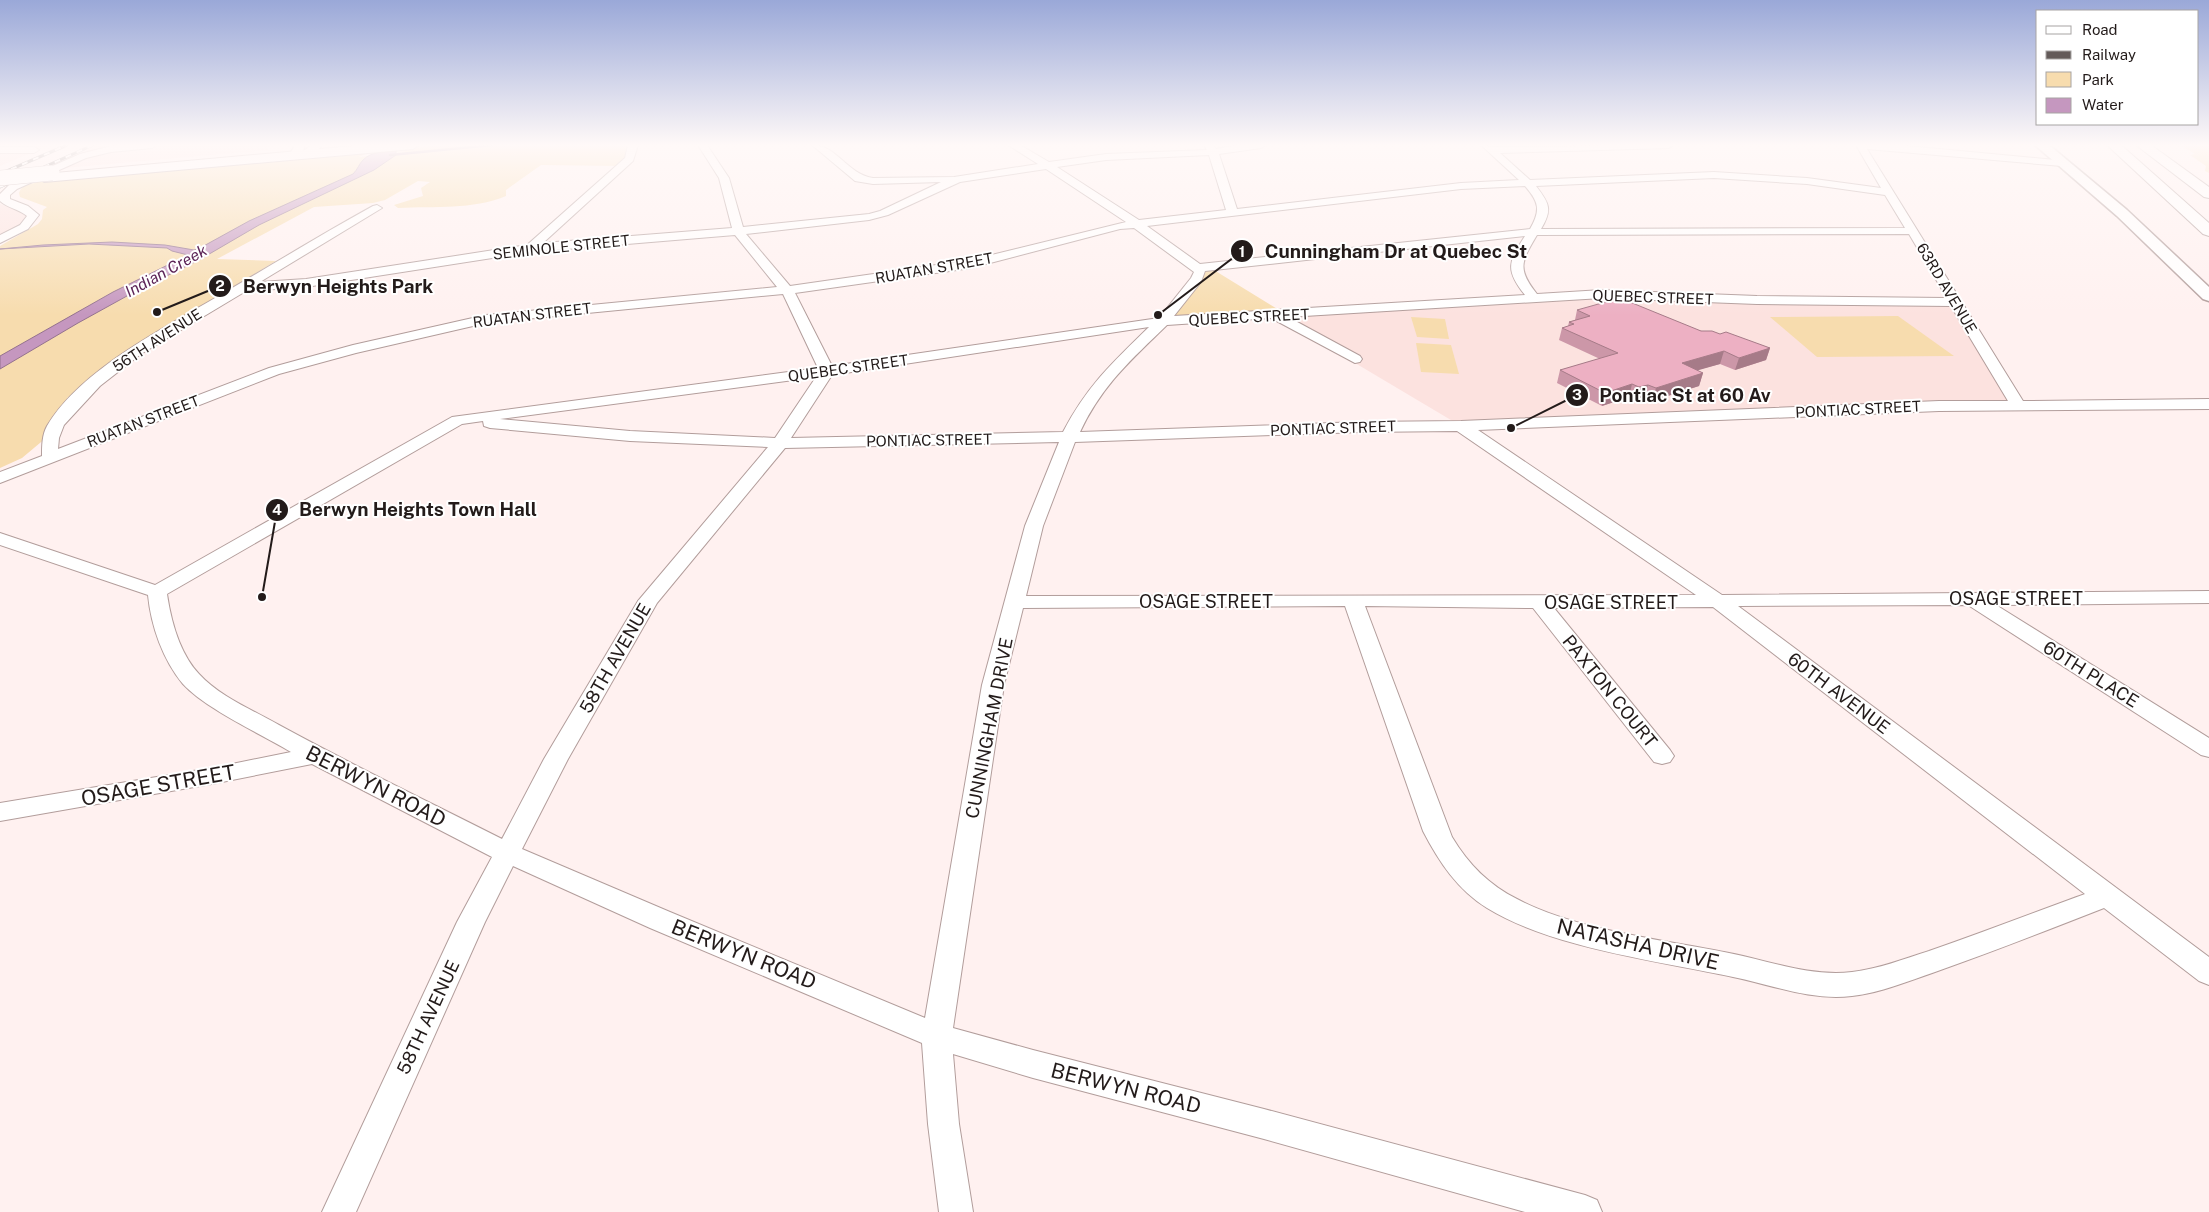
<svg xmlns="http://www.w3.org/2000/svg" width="2209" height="1212" viewBox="0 0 2209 1212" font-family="'Public Sans',sans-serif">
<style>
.built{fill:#fce2df}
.green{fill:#f7dcae}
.water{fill:#c597bf;stroke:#94728e}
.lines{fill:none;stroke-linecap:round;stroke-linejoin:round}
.stream{stroke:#94728e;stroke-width:2.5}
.minor-casing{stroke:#b29d9b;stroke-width:2}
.tertiary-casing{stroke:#b29d9b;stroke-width:3}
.primary-casing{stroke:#b29d9b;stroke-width:2}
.minor{fill:#fff;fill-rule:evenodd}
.tertiary{fill:#fff;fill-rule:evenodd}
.primary{fill:#fff;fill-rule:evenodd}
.rail-casing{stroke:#635a59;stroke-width:3}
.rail{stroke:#fff;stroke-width:2;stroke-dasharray:6;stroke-linecap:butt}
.primary-bridge-casing{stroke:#b29d9b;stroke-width:16;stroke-linecap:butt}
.primary-bridge{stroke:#fff;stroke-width:15}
.wall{fill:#cc97a8}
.shaded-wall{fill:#a67b88}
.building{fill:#edb0c3;stroke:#a67b88}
.labels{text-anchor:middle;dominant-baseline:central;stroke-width:4;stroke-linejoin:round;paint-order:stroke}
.far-street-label{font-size:15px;fill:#231b1a;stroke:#fff}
.far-water-label{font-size:16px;font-style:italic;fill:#5c2457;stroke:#fff}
.street-label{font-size:18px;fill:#231b1a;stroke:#fff}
.near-street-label{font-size:21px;fill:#231b1a;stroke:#fff}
.leader{fill:none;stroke:#231b1a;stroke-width:2}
.callout-dot{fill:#231b1a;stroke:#fff;stroke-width:2}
.mark-label{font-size:15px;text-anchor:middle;font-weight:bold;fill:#fff}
.callout-label{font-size:19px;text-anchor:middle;font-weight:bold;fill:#231b1a;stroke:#fff;stroke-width:4;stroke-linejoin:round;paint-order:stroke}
</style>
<rect width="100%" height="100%" fill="#fff1f0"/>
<!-- built -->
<g class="built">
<polygon points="0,145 50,145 0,166"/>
<polygon points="96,145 270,145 267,150 42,170"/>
<polygon points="0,204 25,212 26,219 16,227 0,235"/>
<polygon points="1576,295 1956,302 2018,405 1461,426 1276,316"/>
</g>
<!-- green -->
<g class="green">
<path d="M444,145H625L626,150L624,162L618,166L541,165L506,190V196C472,210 435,206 398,208L394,205L423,196L421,188L430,182L418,181L385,200L373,203L314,207L217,259L276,261L159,332L67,398L71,417L22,458L0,468V246L38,224L42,219L43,210L47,207L20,197L19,193C23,183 31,185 40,181L370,152L359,157L407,152L389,150Z"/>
<polygon points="2180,145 2209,145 2209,173 2205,171 2206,166 2190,155 2195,154"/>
<polygon points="1209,267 1287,315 1163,321 1200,272"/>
<polygon points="1898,316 1954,356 1817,357 1770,317"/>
<polygon points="1411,317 1445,319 1449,339 1417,337"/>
<polygon points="1416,343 1451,345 1459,374 1421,372"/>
</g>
<!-- water -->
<path class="water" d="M396,151V155L374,170L259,225L199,260L136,291L78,323L0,369V356L113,292L188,255L172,251L167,248L89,244L0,249L43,245L112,242L165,245L194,250L200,248L249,221L353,174C358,169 359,164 363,160C372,151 384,152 396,151Z"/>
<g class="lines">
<!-- stream -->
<polyline class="stream" points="390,155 492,145"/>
<defs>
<g id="minor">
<path d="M156,145L152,148L111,152L86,158L17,189L10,195V199L28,206L39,215L28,229L0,243V235L20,225L27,216C19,209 7,208 0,201V194L9,185L80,154L111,146Z"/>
<polygon points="295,145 305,145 303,151 312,145 322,145 317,152 303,158 291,152"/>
<path d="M628,145H638L633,161L543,243L732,228L719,178L698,145H707L729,178L743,227L869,214L880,211L941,182L873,184L855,181L812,145C837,145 847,174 873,178L954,177L1038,164L1008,145H1020L1049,162L1106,154L1207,150L1204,145H1213L1216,149L1238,145H1265L1261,148L1219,154L1237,209L1461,183L1519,180L1481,145L1493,147L1673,145L1669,148L1500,153L1530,180L1714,172L1807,178L1881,188L1856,145H1897L2066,161L2067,163L2062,166L1867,149L2023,401L2209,399V409L1939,411L1478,430L1722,595L2209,591V603L1996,605L2209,738V757L2201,755L1968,605L1738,606L2209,957V985L2199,981L2104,908C2048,930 1992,952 1935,972C1908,981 1880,993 1852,996C1811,1001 1772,985 1733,977C1659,961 1552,948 1487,908C1458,890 1439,862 1423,831L1345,606L1023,608L1004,685L953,1028L1033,1050L1264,1109L1585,1195L1597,1200L1602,1212H1525L1264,1139L1033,1078L953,1054L959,1124L973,1212H939L928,1124L922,1043L650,928L513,866L485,922L356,1212H322L457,922L492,857L312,764L217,783L0,821V803L217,767L291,752C261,734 206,709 183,684C163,660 151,626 148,595L0,545V533L155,585L452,417L818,368L783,294L486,323L356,353L279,374L0,483V472L42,456C42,446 42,435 47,426C81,369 166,327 222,294C272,265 322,234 373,206L377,205L382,208L260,282L306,279L527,245L625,158ZM1209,155L1226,210L1139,220L1057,167L1106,160ZM1046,169L1126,222L971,260L790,286L746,234L869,220L888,215L960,182ZM1714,178L1807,184L1885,195L1905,228L1541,229C1553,209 1549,203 1536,186ZM1525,186C1539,202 1541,210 1530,229L1200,264L1147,226L1461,189ZM1134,228L1194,272L1191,278L1159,318L832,366L795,293L971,268L1120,229ZM1909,234L1947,298L1757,296L1602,290L1537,294C1517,269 1521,262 1537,235ZM735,235L777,287L486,315L353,345L269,368L58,449L59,438L64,425L100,386L141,354L246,291L306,287L531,252ZM1525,236C1508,262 1505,270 1525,295L1174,316L1201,282L1205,271ZM1602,298L1757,304L1951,306L2008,401H1939L1461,421L1361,422L1080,432C1102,385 1131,360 1167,325L1271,318L1355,363L1360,362L1362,359L1360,356L1288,317ZM1149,327C1112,363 1087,386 1063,432L791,438L832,375ZM816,377L775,438L630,431L500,419ZM483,421L484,426L490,428L630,441L768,447L638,601L544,759L502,839C427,801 352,765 279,725C253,710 220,697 199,674C180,654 171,621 167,594L462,424ZM1457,431L1696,595L1026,596L1043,526L1075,442L1361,432ZM1059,442L1025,526L982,685L925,1018L670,912L522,849L568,759L657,603L785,448ZM1365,606L1533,608L1654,762L1662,764L1670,762L1674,756L1670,750L1554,608L1713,607L2085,894C2033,913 1981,933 1929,951C1904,959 1878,969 1852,972C1810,977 1770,961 1729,953C1664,940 1575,930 1517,899C1489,885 1468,864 1452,837Z"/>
<polygon points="0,147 34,147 39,150 34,153 0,153"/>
</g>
<polygon id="tertiary" points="2035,145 2049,145 2127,210 2209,287 2209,301 2203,299 2117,216"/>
<g id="primary">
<polygon points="364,145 419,145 413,149 44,182 37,178 44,174"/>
<polygon points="2107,145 2121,145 2209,223 2209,236 2203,234"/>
<polygon points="2136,145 2151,145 2209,187 2209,198 2204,197"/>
</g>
</defs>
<!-- minor casing -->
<use href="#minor" class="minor-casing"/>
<!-- tertiary casing -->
<use href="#tertiary" class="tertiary-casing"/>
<!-- primary casing -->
<use href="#primary" class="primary-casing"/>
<!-- minor -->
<use href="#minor" class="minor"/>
<!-- tertiary -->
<use href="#tertiary" class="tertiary"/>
<!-- primary -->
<use href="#primary" class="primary"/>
<defs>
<g id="rail">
<polyline points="0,174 67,145"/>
<polyline points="0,187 93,145"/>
</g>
</defs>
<!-- rail casing -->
<use href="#rail" class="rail-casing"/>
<!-- rail -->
<use href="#rail" class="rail"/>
<defs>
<polyline id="primary-bridge" points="0,178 52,173"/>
</defs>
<!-- primary-bridge casing -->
<use href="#primary-bridge" class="primary-bridge-casing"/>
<!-- primary-bridge -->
<use href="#primary-bridge" class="primary-bridge"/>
</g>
<!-- wall -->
<polygon class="wall" points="1577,310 1720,334 1770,348 1766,360 1735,370 1720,364 1697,370 1703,373 1699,386 1652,401 1644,397 1635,400 1629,397 1602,406 1557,383 1560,370 1600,359 1559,340 1562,328 1568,326 1569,322 1575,320"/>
<!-- shaded-wall -->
<g class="shaded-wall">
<polygon points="1770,348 1766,360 1735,370 1739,358"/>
<polygon points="1724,351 1720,364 1678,376 1682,363"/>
<polygon points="1703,373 1699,386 1652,401 1656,388"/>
<polygon points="1632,384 1629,397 1602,406 1605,393"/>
<polygon points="1648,385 1644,397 1635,400 1639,387"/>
</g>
<!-- building -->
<polygon class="building" points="1620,298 1701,331 1712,331 1720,334 1726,332 1770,348 1739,358 1724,351 1682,363 1703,373 1656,388 1648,385 1639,387 1632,384 1605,393 1560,370 1618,353 1562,328 1574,324 1569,322 1590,316 1577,310"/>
<!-- sky -->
<linearGradient id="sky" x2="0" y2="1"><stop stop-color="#9aa8d8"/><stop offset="0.46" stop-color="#fff9f8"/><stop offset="1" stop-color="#fff9f8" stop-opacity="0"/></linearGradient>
<rect width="2209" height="315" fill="url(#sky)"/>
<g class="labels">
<!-- far-street labels -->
<g class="far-street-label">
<text transform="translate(561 247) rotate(-6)">SEMINOLE STREET</text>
<text transform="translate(934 268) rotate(-10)">RUATAN STREET</text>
<text transform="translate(1947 288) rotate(59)">63RD AVENUE</text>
<text transform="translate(1653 297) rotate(2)">QUEBEC STREET</text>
<text transform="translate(532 315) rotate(-7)">RUATAN STREET</text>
<text transform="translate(1249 317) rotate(-3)">QUEBEC STREET</text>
<text transform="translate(157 340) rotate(-33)">56TH AVENUE</text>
<text transform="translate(848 368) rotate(-8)">QUEBEC STREET</text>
<text transform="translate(1858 409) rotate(-3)">PONTIAC STREET</text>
<text transform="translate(143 421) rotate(-21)">RUATAN STREET</text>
<text transform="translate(1333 428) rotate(-2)">PONTIAC STREET</text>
<text transform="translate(929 440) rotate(-1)">PONTIAC STREET</text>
</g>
<!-- far-water labels -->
<g class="far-water-label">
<text transform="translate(166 271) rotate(-29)">Indian Creek</text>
</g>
<!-- street labels -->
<g class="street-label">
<text x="2016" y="598">OSAGE STREET</text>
<text x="1206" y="601">OSAGE STREET</text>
<text x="1611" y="602">OSAGE STREET</text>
<text transform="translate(615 658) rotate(-60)">58TH AVENUE</text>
<text transform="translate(2091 674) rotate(32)">60TH PLACE</text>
<text transform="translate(1610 691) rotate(51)">PAXTON COURT</text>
<text transform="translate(1839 693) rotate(37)">60TH AVENUE</text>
<text transform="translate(989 728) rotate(-79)">CUNNINGHAM DRIVE</text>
<text transform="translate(428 1017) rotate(-65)">58TH AVENUE</text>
</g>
<!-- near-street labels -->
<g class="near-street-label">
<text transform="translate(158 785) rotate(-10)">OSAGE STREET</text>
<text transform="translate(376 786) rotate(27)">BERWYN ROAD</text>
<text transform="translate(1638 944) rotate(13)">NATASHA DRIVE</text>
<text transform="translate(744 954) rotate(22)">BERWYN ROAD</text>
<text transform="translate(1126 1088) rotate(14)">BERWYN ROAD</text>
</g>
</g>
<!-- callouts -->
<path class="leader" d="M1158 315L1242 251M157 312L220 286M1511 428L1577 395M262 597L277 510"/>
<g class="callout-dot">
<circle cx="1158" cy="315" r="5"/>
<circle cx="157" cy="312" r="5"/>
<circle cx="1511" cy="428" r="5"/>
<circle cx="262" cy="597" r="5"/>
<circle cx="1242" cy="251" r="12"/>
<circle cx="220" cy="286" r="12"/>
<circle cx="1577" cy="395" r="12"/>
<circle cx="277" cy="510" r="12"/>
</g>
<g class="mark-label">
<text x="1242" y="257">1</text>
<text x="220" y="291">2</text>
<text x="1577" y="400">3</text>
<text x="277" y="515">4</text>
</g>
<g class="callout-label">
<text x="1396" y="258">Cunningham Dr at Quebec St</text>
<text x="338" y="293">Berwyn Heights Park</text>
<text x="1685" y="402">Pontiac St at 60 Av</text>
<text x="418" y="516">Berwyn Heights Town Hall</text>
</g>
<!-- legend -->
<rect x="2036" y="10" width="162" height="115" fill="#ffffff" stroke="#a7a4a3"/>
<rect x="2046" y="26" width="25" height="8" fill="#ffffff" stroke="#a7a4a3"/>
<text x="2082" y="35" font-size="15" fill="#231b1a">Road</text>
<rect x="2046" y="51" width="25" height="8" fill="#635a59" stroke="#a7a4a3"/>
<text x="2082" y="60" font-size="15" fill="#231b1a">Railway</text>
<rect x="2046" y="72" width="25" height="15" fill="#f7dcae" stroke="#a7a4a3"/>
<text x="2082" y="85" font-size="15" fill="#231b1a">Park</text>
<rect x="2046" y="98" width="25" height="15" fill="#c597bf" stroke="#a7a4a3"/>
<text x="2082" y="110" font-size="15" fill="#231b1a">Water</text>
</svg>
